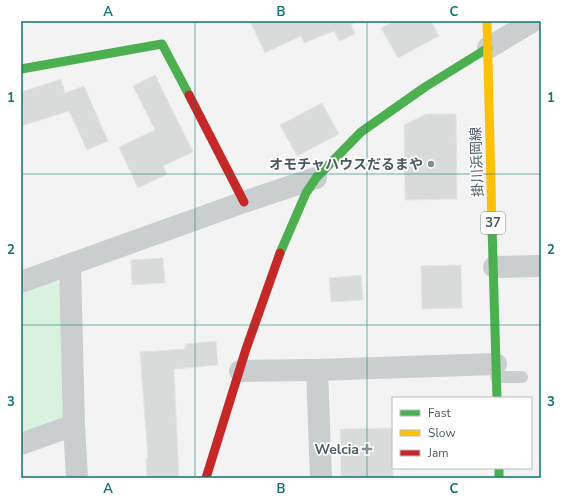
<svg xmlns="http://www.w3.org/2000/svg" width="562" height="499" viewBox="0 0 562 499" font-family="'Nunito Sans','Noto Sans JP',sans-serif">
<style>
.green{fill:#d9f1df}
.building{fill:#d9dbdb;stroke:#e5e5e6}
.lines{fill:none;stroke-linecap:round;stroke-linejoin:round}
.lane{stroke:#cacecf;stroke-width:12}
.street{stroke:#cacecf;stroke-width:22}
.fast{stroke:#4caf50;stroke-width:9}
.slow{stroke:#ffc107;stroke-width:9}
.jam{stroke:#c62828;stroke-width:9}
.grid{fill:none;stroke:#0f766e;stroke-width:1;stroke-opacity:0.55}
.poi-dot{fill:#858e93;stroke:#fff;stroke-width:1.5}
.labels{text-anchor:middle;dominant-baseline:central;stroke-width:3.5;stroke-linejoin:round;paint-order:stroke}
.shield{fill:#fff;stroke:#808a90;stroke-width:1}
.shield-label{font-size:13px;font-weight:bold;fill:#4a5860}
.street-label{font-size:14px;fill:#4a5860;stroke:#fff}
.poi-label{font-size:14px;font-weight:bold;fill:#4a5860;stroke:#fff;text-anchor:end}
.neatline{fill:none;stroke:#0f766e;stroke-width:1.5}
.grid-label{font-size:13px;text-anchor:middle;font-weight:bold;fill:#0f766e}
</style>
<rect width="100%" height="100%" fill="#f3f3f3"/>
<!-- green -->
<polygon class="green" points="55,280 63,285 67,411 62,419 21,434 21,292"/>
<!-- building -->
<g class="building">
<polygon points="250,21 357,21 357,22 351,25 355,34 339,41 334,31 304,43 301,36 265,53"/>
<polygon points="394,21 431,21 439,36 398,58 381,28"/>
<polygon points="155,75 193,152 163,166 167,174 138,188 119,147 155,130 133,86"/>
<polygon points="61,79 65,93 84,86 108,141 87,150 69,111 21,126 21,92"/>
<polygon points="322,103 339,134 297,156 280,125"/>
<polygon points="426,114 456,114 457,199 405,200 404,125"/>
<polygon points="163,258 165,283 132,285 131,260"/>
<polygon points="461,265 462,308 422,309 421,266"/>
<polygon points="361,275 363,300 331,302 329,278"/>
<polygon points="216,341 218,365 174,369 179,478 147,478 146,458 148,458 140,352 185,349 185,344"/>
<polygon points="393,428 393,478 341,478 340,429"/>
</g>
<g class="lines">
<!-- lane -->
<polyline class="lane" points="496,377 522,377"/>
<!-- street -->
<g class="street">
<polyline points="488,48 533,21"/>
<polyline points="70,265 74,425 77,478"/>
<polyline points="494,267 541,266"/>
<polyline points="21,282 244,202 316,178"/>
<polyline points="317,370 321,478"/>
<polyline points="240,371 317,370 496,364"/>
<polyline points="21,444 74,425"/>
</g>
<!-- fast -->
<g class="fast">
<polyline points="21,69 162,44 189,95"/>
<polyline points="492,226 497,398"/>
<polyline points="280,253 306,193 316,178 361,132 425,87 488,48"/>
<polyline points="499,468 499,478"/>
</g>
<!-- slow -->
<polyline class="slow" points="487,21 492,226"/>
<!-- jam -->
<g class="jam">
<polyline points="189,95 244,202"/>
<polyline points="206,478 246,349 280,253"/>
</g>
</g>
<!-- grid -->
<path class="grid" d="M195,21V478M367,21V478M21,174H541M21,325H541"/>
<!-- markers -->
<g class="poi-dot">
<circle cx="431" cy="164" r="4"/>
<path d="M365 443h4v4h4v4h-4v4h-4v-4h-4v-4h4z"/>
</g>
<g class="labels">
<!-- shield labels -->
<rect class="shield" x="481" y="212" width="24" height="22" rx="3"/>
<g class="shield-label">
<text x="493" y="223">37</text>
</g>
<!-- street labels -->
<g class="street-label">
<text transform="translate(477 162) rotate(-92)">掛川浜岡線</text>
</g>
<!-- poi labels -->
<g class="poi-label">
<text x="423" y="164">オモチャハウスだるまや</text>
<text x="359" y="449">Welcia</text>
</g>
</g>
<!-- border -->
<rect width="562" height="499" fill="none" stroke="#ffffff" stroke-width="44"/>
<!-- legend -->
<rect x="392" y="397" width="140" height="72" fill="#ffffff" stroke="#b7bcbf"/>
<rect x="400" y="410" width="20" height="6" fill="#4caf50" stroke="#b7bcbf"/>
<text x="428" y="417" font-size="12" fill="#4a5860">Fast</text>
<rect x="400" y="430" width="20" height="6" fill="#ffc107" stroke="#b7bcbf"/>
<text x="428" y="437" font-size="12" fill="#4a5860">Slow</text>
<rect x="400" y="450" width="20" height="6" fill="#c62828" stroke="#b7bcbf"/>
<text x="428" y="457" font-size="12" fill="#4a5860">Jam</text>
<rect x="22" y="22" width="518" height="455" class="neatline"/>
<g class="grid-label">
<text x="108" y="16">A</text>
<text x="281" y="16">B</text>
<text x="454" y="16">C</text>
<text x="11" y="102">1</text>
<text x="551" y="102">1</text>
<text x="11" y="254">2</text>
<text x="551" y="254">2</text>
<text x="11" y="406">3</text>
<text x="551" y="406">3</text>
<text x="108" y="493">A</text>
<text x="281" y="493">B</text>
<text x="454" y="493">C</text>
</g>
</svg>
